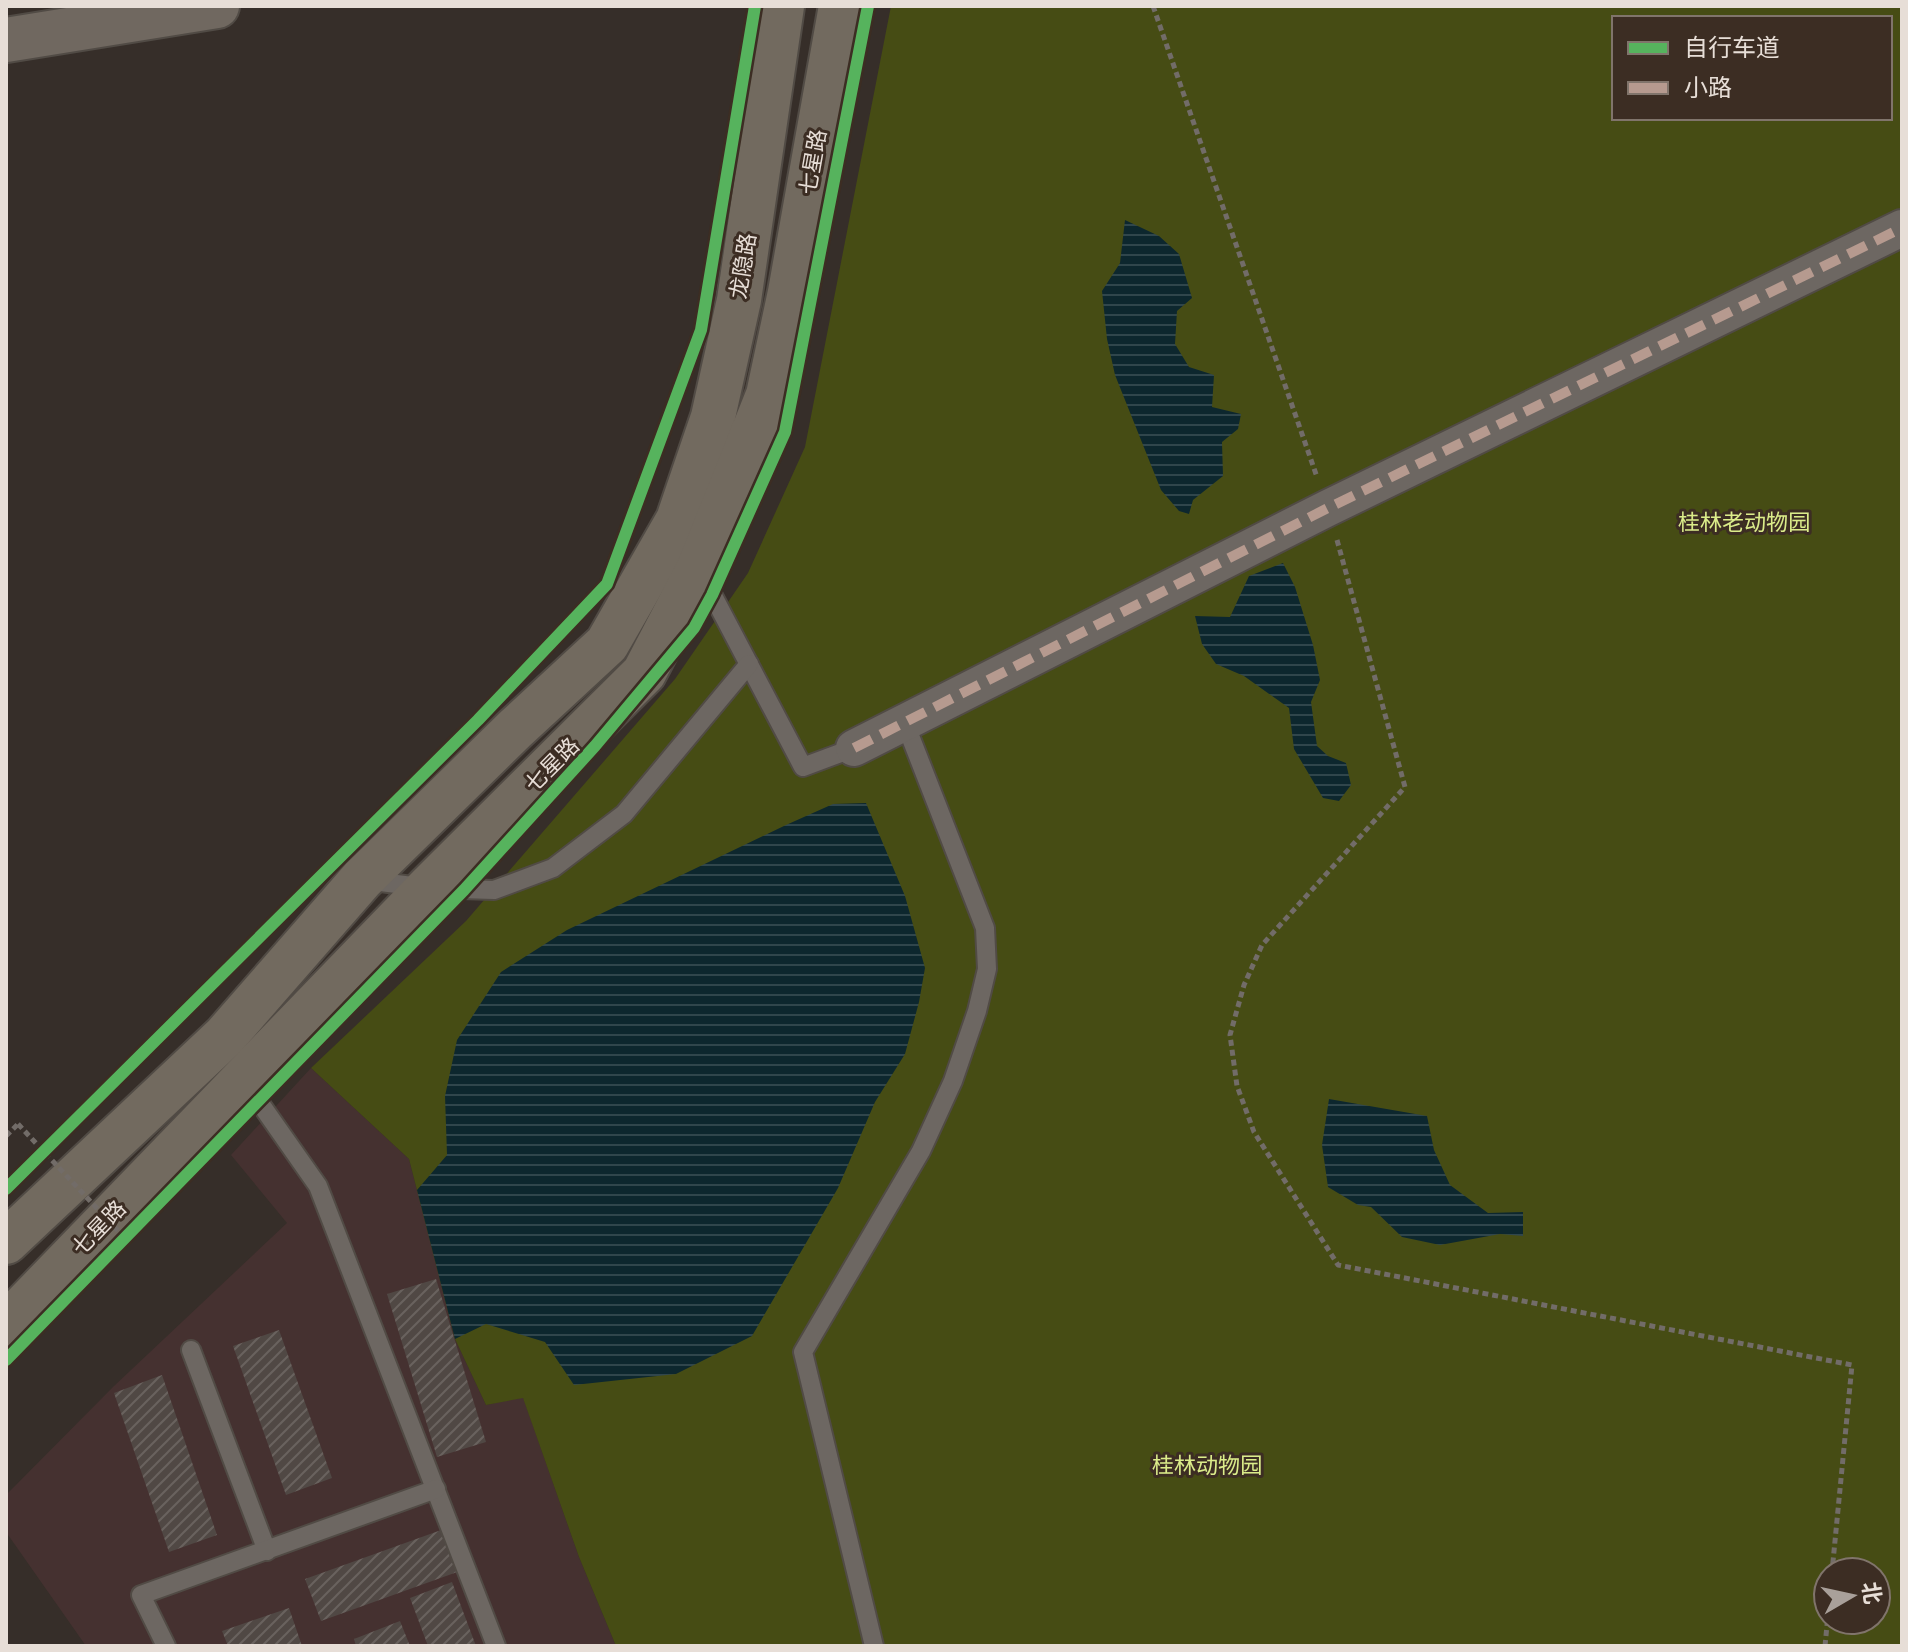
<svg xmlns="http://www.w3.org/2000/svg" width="1908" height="1652" viewBox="0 0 1908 1652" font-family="Rubik,'Noto Sans SC',sans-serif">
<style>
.education{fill:#453130}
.park{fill:#464c14;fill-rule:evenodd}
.water{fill:url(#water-rules)}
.building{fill:url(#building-hatch)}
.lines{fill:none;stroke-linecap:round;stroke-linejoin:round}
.lane-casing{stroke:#514b45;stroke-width:22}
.street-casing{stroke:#514b45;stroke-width:40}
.secondary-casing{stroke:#514b45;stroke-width:48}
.primary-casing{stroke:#514b45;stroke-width:48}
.path{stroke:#726c68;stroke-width:5;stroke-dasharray:6 4;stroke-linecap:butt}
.lane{stroke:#6d6762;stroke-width:18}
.street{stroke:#6d6762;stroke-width:36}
.secondary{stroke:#706860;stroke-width:44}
.primary{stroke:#726a5f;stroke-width:44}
.path-bridge{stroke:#726c68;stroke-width:5;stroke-dasharray:6 4;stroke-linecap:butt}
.quiet{stroke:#b69a8f;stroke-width:10;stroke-dasharray:20 10;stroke-linecap:butt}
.cycleway-casing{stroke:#3c2d23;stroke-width:17}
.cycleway{stroke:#56b35d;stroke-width:12}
.labels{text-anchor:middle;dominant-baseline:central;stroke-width:6;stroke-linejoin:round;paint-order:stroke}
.street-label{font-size:22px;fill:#e7ded7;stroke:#3c2d23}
.park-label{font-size:22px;fill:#dbec8a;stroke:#3c2d23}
</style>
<defs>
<pattern id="water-rules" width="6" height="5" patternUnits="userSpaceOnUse" patternTransform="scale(2)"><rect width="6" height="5" fill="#0d272e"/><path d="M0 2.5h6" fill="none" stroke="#30464c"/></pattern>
<pattern id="building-hatch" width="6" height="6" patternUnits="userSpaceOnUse" patternTransform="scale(2)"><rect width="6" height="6" fill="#504844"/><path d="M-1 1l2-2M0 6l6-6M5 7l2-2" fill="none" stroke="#69625e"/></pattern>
</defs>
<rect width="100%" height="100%" fill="#362e29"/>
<!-- education -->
<polygon class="education" points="311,1068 409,1159 455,1339 486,1405 523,1397 579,1557 616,1646 86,1646 6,1532 6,1495 113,1387 287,1223 231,1155"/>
<!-- park -->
<path class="park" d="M891,6H1902V1646H616L579,1557L523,1398L486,1405L455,1339L409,1159L311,1068L466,921L675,679L748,573L805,447ZM1614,18H1890V118H1614ZM1828,1572H1876V1620H1828Z"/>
<!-- water -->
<g class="water">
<polygon points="1125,220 1159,236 1179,254 1192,298 1177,311 1175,344 1189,367 1214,375 1212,407 1241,414 1238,429 1222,442 1223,476 1193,500 1189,514 1179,511 1161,490 1115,375 1107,339 1102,291 1120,263"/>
<polygon points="1283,563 1295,587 1313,645 1320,680 1311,702 1317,746 1328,756 1346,763 1351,785 1339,801 1323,798 1294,749 1289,708 1244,676 1216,664 1202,644 1195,616 1230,617 1249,576"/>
<polygon points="866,803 905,896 925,968 919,1002 905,1054 875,1102 838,1188 752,1336 676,1374 574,1385 545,1342 486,1324 455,1339 417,1190 447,1155 445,1096 457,1040 501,972 567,930 786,825 833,804"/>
<polygon points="1329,1099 1427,1116 1434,1150 1450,1185 1488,1213 1523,1212 1523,1236 1500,1234 1440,1245 1402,1237 1371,1207 1358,1205 1328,1187 1322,1145"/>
</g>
<!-- building -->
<g class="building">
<polygon points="436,1279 486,1442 437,1457 387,1294"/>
<polygon points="279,1330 332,1478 286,1495 233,1346"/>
<polygon points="162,1375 217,1535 169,1552 114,1393"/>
<polygon points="444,1529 460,1571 321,1621 305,1579"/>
<polygon points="452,1582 476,1646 428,1646 410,1598"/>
<polygon points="289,1608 302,1646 228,1646 222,1631"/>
<polygon points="400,1621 410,1646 356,1646 354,1639"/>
</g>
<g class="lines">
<defs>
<g id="lane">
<polyline points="701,573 803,767 854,748"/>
<polyline points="365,880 428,888 494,890 553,868 624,814 749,664"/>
<polyline points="243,1079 318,1186 496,1646"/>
<polyline points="191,1350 267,1551"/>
<polyline points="166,1646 141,1595 436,1489"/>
<polyline points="874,1646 803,1352 921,1151 953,1081 977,1011 987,969 985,928 905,723"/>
</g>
<polyline id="street" points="854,748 1328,508 1902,228"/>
<polyline id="secondary" points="6,40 217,6"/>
<g id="primary">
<polyline points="6,1242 225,1036 362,879 515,729 607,644 678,520 713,417 739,300 782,6"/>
<polyline points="6,1325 428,888 644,673 699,568 768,395 790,292 841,6"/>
</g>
</defs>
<!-- lane casing -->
<use href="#lane" class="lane-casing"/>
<!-- street casing -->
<use href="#street" class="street-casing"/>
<!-- secondary casing -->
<use href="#secondary" class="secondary-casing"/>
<!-- primary casing -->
<use href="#primary" class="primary-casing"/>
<!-- path -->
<g class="path">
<polyline points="1153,6 1317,477"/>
<polyline points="1337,540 1405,787 1262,945 1244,985 1230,1035 1237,1086 1254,1132 1338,1265 1852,1365 1832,1572"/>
<polyline points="6,1136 18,1124"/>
<polyline points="1825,1646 1828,1615"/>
</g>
<!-- lane -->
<use href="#lane" class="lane"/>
<!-- street -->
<use href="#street" class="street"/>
<!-- secondary -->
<use href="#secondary" class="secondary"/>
<!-- primary -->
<use href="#primary" class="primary"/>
<!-- path-bridge -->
<polyline class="path-bridge" points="18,1124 121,1234"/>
<!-- quiet -->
<polyline class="quiet" points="854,748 1328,508 1902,228"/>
<defs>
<g id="cycleway">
<polyline points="6,1189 478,720 607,584 701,330 755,6"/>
<polyline points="6,1360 464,890 595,746 694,628 712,595 785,432 868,6"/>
</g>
</defs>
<!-- cycleway casing -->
<use href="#cycleway" class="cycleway-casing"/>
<!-- cycleway -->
<use href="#cycleway" class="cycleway"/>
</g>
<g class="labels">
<!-- street labels -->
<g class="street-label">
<text transform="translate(813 162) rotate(-80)">七星路</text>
<text transform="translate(743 266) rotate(-81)">龙隐路</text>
<text transform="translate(552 765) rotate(-45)">七星路</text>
<text transform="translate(99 1228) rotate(-46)">七星路</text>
</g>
<!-- park labels -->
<g class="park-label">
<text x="1744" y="522">桂林老动物园</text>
<text x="1207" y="1465">桂林动物园</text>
</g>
</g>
<!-- border -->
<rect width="1908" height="1652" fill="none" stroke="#e7ded7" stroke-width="16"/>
<!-- legend -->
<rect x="1612" y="16" width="280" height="104" fill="#3c2d23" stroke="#80746b" stroke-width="2"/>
<rect x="1628" y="42" width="40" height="12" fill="#56b35d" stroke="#80746b" stroke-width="2"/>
<text x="1684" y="56" font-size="24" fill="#e7ded7">自行车道</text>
<rect x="1628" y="82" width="40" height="12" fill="#b69a8f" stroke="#80746b" stroke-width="2"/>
<text x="1684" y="96" font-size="24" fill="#e7ded7">小路</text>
<!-- north arrow -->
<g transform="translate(1852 1596) rotate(81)"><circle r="38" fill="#3c2d23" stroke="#80746b" stroke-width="2"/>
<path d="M0-6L14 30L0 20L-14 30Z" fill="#a9a09a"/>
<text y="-12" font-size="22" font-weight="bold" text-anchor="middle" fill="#e7ded7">北</text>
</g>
</svg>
